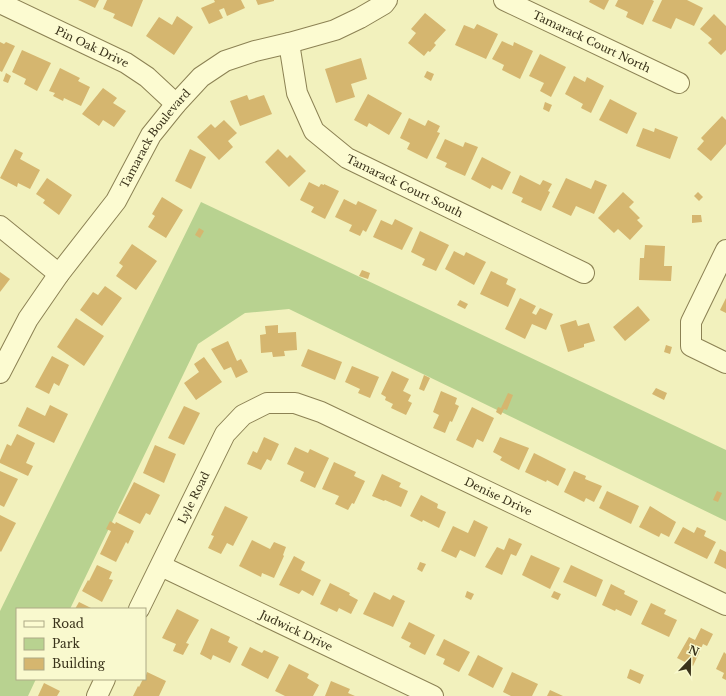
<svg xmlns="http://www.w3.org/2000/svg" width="726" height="696" viewBox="0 0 726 696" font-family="'Libre Baskerville',serif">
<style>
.green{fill:#b8d290}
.building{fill:#d5b66f}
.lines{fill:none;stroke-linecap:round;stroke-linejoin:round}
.minor-casing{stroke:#8c8254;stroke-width:22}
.minor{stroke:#fcfbd1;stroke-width:20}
.labels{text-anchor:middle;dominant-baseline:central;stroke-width:3.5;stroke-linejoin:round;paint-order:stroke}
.street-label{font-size:11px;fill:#3a331b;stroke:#f9f9ce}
</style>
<rect width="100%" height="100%" fill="#f2f1bd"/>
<!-- green -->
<polygon class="green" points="201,202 726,450 726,521 289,309 245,313 198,344 70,609 17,609 17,679 36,679 28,696 0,696 0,611"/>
<!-- building -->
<g class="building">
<polygon points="78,0 99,0 95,8"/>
<polygon points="107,0 143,0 132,27 113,18 115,14 103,9"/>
<polygon points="214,0 241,0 245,8 227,16 224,8 219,10 223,18 209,24 201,8 215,2"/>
<polygon points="256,0 274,0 274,1 258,5"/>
<polygon points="590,0 609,0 604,10 589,2"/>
<polygon points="618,0 652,0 654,1 643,25 626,17 628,12 615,6"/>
<polygon points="662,0 687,0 703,8 694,26 676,18 671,29 652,21"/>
<polygon points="425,13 446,30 434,43 436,45 430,52 428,51 424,56 408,43 416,33 411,29"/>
<polygon points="714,14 726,26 726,50 721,55 708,43 712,39 700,29"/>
<polygon points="177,16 193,27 174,55 146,36 159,17 172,25"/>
<polygon points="477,24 498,34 486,59 455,45 464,25 474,29"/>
<polygon points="502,41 513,46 514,42 533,51 520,79 502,70 504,65 492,59"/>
<polygon points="0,42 4,44 6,42 15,46 2,72 0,71"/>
<polygon points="22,50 51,63 37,91 24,84 26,79 12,72"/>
<polygon points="540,54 566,67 551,97 540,91 544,83 529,76"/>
<polygon points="361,58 367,79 351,84 355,97 336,103 325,69"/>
<polygon points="60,68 80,78 78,81 90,87 81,106 64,98 63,101 53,96 55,93 49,91"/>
<polygon points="427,71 434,74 431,81 424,77"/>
<polygon points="6,73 11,76 8,83 3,81"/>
<polygon points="574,76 585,82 587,77 604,86 591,113 581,108 583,104 565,94"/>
<polygon points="103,88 117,98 113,103 126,111 114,127 103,120 99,126 82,114"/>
<polygon points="368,94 402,113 389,135 369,123 367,127 354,120"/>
<polygon points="247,95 249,100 264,95 272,114 240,126 230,101"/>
<polygon points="610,99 637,113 627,134 599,120"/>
<polygon points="545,102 552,105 549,112 543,109"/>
<polygon points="722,116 726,120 726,144 711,161 697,149 704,141 701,138"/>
<polygon points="409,118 425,126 428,120 440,126 437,132 440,133 427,159 407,149 410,143 400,138"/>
<polygon points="224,120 237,133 228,141 233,147 219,160 197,137 211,124 215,128"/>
<polygon points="643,128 654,132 655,128 678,137 670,159 636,146"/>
<polygon points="445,139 463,147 465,142 478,147 465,176 445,167 447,163 436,158"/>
<polygon points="15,149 23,153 20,159 40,170 30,189 18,183 17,187 0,178"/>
<polygon points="190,149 206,157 191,189 175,181"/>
<polygon points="278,149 287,158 290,155 306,171 289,187 265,162"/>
<polygon points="482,157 511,172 502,190 492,185 490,189 471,179"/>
<polygon points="520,175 540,185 543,180 552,184 548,191 550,192 541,211 521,202 523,198 512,193"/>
<polygon points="47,178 72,195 59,215 43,203 45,200 36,194"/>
<polygon points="566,178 591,189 595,180 607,185 594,214 576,206 571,216 552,207"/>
<polygon points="309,182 319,187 321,184 324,185 324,184 339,191 325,219 311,212 314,207 300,200"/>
<polygon points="623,192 634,202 629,207 640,218 637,220 643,226 630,240 618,229 614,233 598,218"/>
<polygon points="698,192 703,197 699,201 694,196"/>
<polygon points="162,197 183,210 166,238 148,227 155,216 152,214"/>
<polygon points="344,199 356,205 358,201 377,210 366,232 363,230 360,236 349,231 352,225 335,217"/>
<polygon points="692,215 701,215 702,222 692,223"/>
<polygon points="395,219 413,228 402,250 373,237 381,220 392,225"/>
<polygon points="199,228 204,231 200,238 195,235"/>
<polygon points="420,231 449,245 436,271 422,265 425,259 411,252"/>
<polygon points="132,244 157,261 136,290 116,276 123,266 119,263"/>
<polygon points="645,245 665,246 664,266 672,266 671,281 639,280 640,258 644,258"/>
<polygon points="454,251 464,256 466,252 486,262 474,285 445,269"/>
<polygon points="362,270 370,273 368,279 359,276"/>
<polygon points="491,271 508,279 506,284 516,289 508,307 480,294"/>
<polygon points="0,272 10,279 0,292"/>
<polygon points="105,286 122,298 102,326 80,310 93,292 98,295"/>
<polygon points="520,298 536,306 532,313 536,315 540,308 553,314 546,330 532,324 525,339 505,329"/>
<polygon points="726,298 726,313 720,310"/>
<polygon points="460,300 468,304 465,309 457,305"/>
<polygon points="638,306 650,320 625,341 613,327"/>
<polygon points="76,318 104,336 84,366 57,347"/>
<polygon points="576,320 578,326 589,323 595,341 584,344 584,347 568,352 560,325"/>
<polygon points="278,325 278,333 296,332 297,350 284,351 285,356 273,357 272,352 261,353 260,335 266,334 265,326"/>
<polygon points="228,341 237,361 241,359 248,372 236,378 231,367 224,370 211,349"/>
<polygon points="666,345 672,347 670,354 664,352"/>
<polygon points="308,349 342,362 335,380 301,366"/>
<polygon points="52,356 69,365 59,386 54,383 49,394 35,387"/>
<polygon points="204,357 222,382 196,400 184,383 199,372 194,364"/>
<polygon points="352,366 379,377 370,398 358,393 360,389 345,382"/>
<polygon points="392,371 409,379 403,391 411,395 408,401 412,403 406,415 391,408 393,404 385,400 386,397 381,394"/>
<polygon points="424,375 430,378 424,391 419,389"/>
<polygon points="656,388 667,393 664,400 652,394"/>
<polygon points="441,391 457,398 455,404 459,406 452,422 450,421 445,433 433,428 439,415 433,412"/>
<polygon points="508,393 513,395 507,410 504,409 501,415 496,412 498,407 501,408"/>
<polygon points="50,405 68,414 54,443 18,426 27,407 45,416"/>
<polygon points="184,406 200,413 184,445 168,438"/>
<polygon points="472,407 494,418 483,442 477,439 473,448 456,440"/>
<polygon points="17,434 35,443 26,463 33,466 28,476 0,463 0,460 7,444 11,446"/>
<polygon points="264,437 279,444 271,461 267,459 261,470 247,464 253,451 257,453"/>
<polygon points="500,437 529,448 519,470 500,460 502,457 493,452"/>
<polygon points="155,445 176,454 164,483 143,473"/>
<polygon points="295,447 308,453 310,449 329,458 315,488 300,481 304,472 287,464"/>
<polygon points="534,453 566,469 558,486 547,480 546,482 525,472"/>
<polygon points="334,462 356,472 354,476 365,481 354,504 352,503 348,510 335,504 339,496 322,489"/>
<polygon points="0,471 18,479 4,507 0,505"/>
<polygon points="574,471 586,476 585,479 602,486 594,502 586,498 584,502 564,492"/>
<polygon points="382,474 401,483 399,487 408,491 401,507 385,500 384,501 372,496"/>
<polygon points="134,482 160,495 150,515 146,513 140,524 118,513"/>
<polygon points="607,491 639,506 631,524 599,508"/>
<polygon points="717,491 722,493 718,502 713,500"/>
<polygon points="421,495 438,504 437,508 446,512 439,528 423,520 422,522 410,516"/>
<polygon points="225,506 248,517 233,546 227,543 221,554 208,548 214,536 211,535"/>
<polygon points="650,506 676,522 669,537 661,533 659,537 639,527"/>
<polygon points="0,515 16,523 1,552 0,551"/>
<polygon points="474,520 488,527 475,557 460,550 456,558 441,551 453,526 468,533"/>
<polygon points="110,521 115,524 116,522 134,531 128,544 126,542 116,562 100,554 111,531 106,529"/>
<polygon points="683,527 694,533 697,527 706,531 704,536 716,542 707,559 674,543"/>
<polygon points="509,538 522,544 516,556 511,554 502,575 485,567 497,547 504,550"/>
<polygon points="252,540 270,549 274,542 286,547 283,555 284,556 274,578 262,573 261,577 239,566"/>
<polygon points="720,549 726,552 726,569 714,563"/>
<polygon points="531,555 560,568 550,589 522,575"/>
<polygon points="294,556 305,562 301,570 321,580 313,596 302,590 299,594 279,585"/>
<polygon points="420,562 426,564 422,572 417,569"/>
<polygon points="97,565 112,572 109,579 113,580 102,602 82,591 88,580 89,581"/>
<polygon points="571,565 603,580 596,597 563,582"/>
<polygon points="330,583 350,593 349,595 358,600 351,614 339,608 337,612 320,604"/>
<polygon points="611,584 625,591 624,594 638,601 631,616 616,609 615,611 602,605"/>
<polygon points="467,591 474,594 471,600 465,597"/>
<polygon points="554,591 561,594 558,600 551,597"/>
<polygon points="374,592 390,600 393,595 405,601 393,627 363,614"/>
<polygon points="79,602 93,609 75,609"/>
<polygon points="651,603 666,610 664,614 677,620 669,637 641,624"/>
<polygon points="177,609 199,620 186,643 189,644 183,655 173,651 176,644 162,638"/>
<polygon points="409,622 435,635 425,655 409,647 411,643 401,638"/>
<polygon points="211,628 230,637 228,642 238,647 230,663 213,655 211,660 200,654"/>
<polygon points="701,628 713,634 707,646 703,644 693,666 677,658 689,637 695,640"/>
<polygon points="444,639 470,652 459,672 443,664 445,659 436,655"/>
<polygon points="250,647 262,653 264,650 279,657 268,679 241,665"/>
<polygon points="724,652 726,654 726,680 722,678 724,673 716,669"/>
<polygon points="478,655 503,668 493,688 468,675"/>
<polygon points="289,664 309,674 307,678 319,685 313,696 285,696 275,691"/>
<polygon points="630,669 644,675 640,684 627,678"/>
<polygon points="147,672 166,681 159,696 133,696 138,686 139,687 143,679 145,679"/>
<polygon points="512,672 538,684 532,696 511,696 503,692"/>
<polygon points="331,681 350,689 348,693 355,696 325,696"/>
<polygon points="44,683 60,691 57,696 38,696"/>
<polygon points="550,690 563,696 547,696"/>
</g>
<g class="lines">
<defs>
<g id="minor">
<path id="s1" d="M504,0L679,83"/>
<path id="s2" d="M0,3L126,63L147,77L176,104"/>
<path id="s3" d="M289,43L297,93L314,131L347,158L584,273"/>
<polyline points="0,226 59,274"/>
<polyline points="726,250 691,322 691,346 726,363"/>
<path id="s4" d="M0,373L28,319L59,274L116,201L151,135L176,104L201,77L225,61L255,51L289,43L335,30L360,18L384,4L387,0"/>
<path id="s5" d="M161,566L433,696"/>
<path id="s6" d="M139,609L225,434L243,415L267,403H295L321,412L726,605"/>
<polyline points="97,696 105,679"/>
</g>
</defs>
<!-- minor casing -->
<use href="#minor" class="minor-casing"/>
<!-- minor -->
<use href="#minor" class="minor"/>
</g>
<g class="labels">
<!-- street labels -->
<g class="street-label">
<text stroke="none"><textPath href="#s1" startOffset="97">Tamarack Court North</textPath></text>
<text stroke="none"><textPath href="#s2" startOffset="102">Pin Oak Drive</textPath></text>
<text stroke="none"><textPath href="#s4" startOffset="282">Tamarack Boulevard</textPath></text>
<text stroke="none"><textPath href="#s3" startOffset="199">Tamarack Court South</textPath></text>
<text stroke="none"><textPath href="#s6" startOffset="500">Denise Drive</textPath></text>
<text stroke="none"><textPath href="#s6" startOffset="124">Lyle Road</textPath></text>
<text stroke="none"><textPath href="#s5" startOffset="150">Judwick Drive</textPath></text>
</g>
</g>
<!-- legend -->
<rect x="16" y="608" width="130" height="72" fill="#f9f9ce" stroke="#adaa86"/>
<rect x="24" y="621" width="20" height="6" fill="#fcfbd1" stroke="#adaa86"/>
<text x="52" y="628" font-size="12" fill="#3a331b">Road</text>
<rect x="24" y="638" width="20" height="12" fill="#b8d290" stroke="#adaa86"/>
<text x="52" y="648" font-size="12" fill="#3a331b">Park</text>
<rect x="24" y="658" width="20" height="12" fill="#d5b66f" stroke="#adaa86"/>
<text x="52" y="668" font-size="12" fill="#3a331b">Building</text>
<!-- north arrow -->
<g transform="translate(690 660) rotate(22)" stroke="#f9f9ce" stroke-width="3" paint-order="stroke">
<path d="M0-3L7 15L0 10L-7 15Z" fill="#3a331b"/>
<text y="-6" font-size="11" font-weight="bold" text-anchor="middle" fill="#3a331b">N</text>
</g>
</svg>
